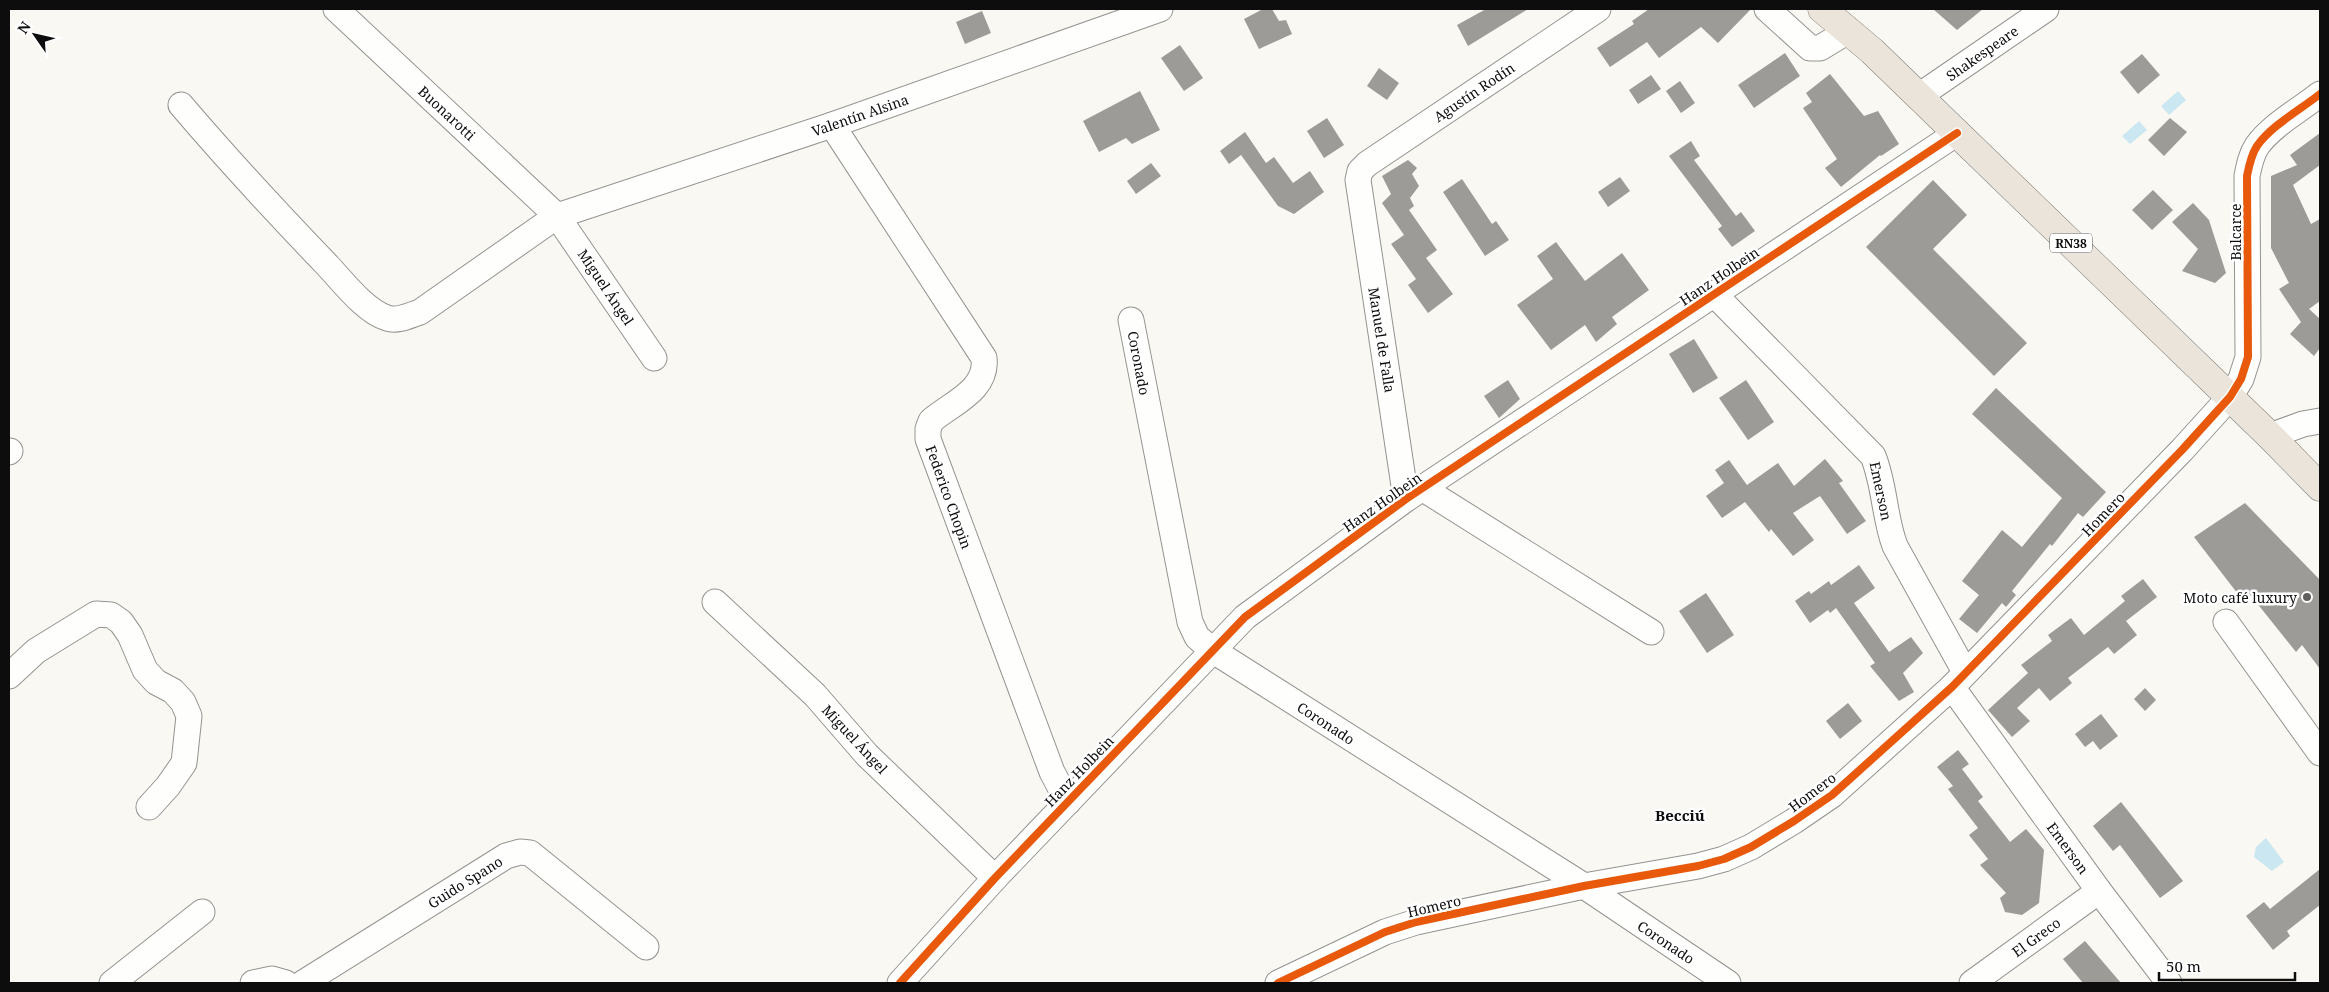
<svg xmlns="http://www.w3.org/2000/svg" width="2329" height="992" viewBox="0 0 2329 992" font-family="'Noto Serif',serif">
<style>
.water{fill:#cbe7f1}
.building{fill:#9d9b98}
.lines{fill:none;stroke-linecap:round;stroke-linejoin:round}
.minor-casing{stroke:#949390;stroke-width:27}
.major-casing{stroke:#81807d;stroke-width:29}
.minor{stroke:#fefefd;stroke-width:25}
.major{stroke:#eae4da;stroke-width:28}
.cycleway-casing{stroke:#fff;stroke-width:11}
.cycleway{stroke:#e8590c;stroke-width:8}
.poi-dot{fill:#605f5d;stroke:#fff;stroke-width:2}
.labels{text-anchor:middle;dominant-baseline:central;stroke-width:5;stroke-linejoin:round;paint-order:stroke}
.shield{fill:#fff;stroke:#565656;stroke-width:1}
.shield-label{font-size:12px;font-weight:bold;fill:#0d0d0d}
.street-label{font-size:14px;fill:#0d0d0d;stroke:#fff}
.poi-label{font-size:14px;fill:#0d0d0d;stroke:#fff;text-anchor:end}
.neighbourhood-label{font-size:15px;font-weight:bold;fill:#0d0d0d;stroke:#fff}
</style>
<rect width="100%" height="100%" fill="#faf8f2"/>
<!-- water -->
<g class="water">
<polygon points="2178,91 2186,100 2169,115 2161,106"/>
<polygon points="2139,121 2147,130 2130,144 2122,136"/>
<polygon points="2266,838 2284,862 2272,871 2254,857 2256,847"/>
</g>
<!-- building -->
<g class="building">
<polygon points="1263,9 1272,9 1279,21 1286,20 1292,34 1259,49 1244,19"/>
<polygon points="1486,9 1528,9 1468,46 1457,25"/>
<polygon points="1649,9 1751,9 1718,43 1701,27 1659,58 1647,42 1610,67 1597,48 1634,24 1632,21"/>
<polygon points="1933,9 1983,9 1957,30"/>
<polygon points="982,11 991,33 965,44 956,22"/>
<polygon points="1180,45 1203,78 1184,91 1161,58"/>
<polygon points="1785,53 1800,76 1754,108 1738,85"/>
<polygon points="2142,54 2160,75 2138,94 2120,72"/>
<polygon points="1379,68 1399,83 1387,100 1367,86"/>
<polygon points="1830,74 1864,116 1878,111 1899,144 1881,156 1880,155 1841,187 1825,168 1837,159 1803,108 1812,102 1806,93"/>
<polygon points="1651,75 1661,89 1638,104 1629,90"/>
<polygon points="1680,81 1695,103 1681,113 1666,91"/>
<polygon points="1140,91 1160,130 1132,144 1126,138 1099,152 1083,121"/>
<polygon points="1327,118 1344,145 1324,158 1307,131"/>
<polygon points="2170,118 2187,132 2164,156 2148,140"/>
<polygon points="1245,132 1266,163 1274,157 1293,183 1310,171 1324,192 1294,214 1278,206 1241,155 1229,164 1220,151"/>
<polygon points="2320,133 2320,165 2293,185 2311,224 2320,219 2320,301 2309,309 2320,319 2320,348 2314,356 2290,334 2301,322 2279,289 2289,283 2271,248 2271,176 2297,165 2290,155"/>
<polygon points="1691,141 1700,156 1694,160 1736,216 1741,212 1755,231 1732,247 1718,229 1722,226 1669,156"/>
<polygon points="1408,160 1417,168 1412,174 1419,186 1410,198 1414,206 1409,210 1437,250 1426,258 1453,294 1428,313 1408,285 1416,279 1391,244 1404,235 1382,203 1391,194 1382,176"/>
<polygon points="1151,163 1161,176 1136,194 1127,181"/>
<polygon points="1620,177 1630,191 1608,207 1598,192"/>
<polygon points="1462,179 1492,224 1496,221 1509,240 1485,256 1443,192"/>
<polygon points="1933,180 1967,215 1933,249 2027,343 1994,376 1866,247"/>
<polygon points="2153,190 2173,210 2152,230 2132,210"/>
<polygon points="2193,203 2209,220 2226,273 2215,283 2182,271 2198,249 2172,222"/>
<polygon points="1556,242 1585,281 1622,253 1649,290 1612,317 1617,324 1596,342 1585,325 1551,350 1517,305 1553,279 1537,256"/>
<polygon points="1694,339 1718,378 1693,393 1669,354"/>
<polygon points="1508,380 1520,399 1499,418 1484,396"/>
<polygon points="1746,380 1774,422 1748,440 1719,398"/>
<polygon points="1996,388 2106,492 2083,517 2078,513 2052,546 2050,544 2012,591 2016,595 2006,607 2002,603 1977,633 1959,619 1979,595 1962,581 2002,530 2022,547 2062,498 1972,414"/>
<polygon points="1825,459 1843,481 1839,483 1866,521 1847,534 1820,496 1793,513 1814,540 1793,556 1771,529 1769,532 1745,502 1722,518 1706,496 1724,483 1715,470 1729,460 1747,485 1778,463 1794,486"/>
<polygon points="2245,503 2320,580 2320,669 2302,645 2296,652 2248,592 2241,598 2194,537"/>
<polygon points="1859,565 1875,588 1854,603 1889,652 1911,637 1923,653 1903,673 1914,692 1899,701 1870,666 1875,663 1836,608 1830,613 1828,610 1810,623 1795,601 1809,591 1811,594 1829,581 1831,585"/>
<polygon points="2143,579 2157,597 2126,621 2137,635 2114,654 2108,647 2068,678 2072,683 2050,701 2039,688 2017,708 2030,721 2012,737 1988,710 2028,673 2021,665 2052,641 2048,635 2071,618 2084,635 2125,601 2121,596"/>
<polygon points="1706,593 1734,635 1707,653 1679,611"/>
<polygon points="2145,688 2156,700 2145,711 2134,699"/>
<polygon points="1848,703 1862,721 1840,739 1826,721"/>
<polygon points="2101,714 2118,736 2100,750 2093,741 2085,747 2075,734"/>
<polygon points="1958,750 1969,764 1962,769 1983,797 1978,801 2010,842 2026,829 2044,850 2039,903 2022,915 2005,912 2000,898 2006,893 1980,865 1988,859 1969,835 1978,828 1948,789 1953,786 1937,767"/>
<polygon points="2121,802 2183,881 2160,898 2120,845 2113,851 2093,826"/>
<polygon points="2320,869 2320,905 2287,931 2290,936 2273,950 2246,916 2264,902 2270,909"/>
<polygon points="2085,941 2121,983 2083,983 2063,959"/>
</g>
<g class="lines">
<defs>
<g id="minor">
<polyline points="336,9 557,216 654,358"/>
<polyline points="1767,9 1810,48 1820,48 1848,31"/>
<polyline points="1919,96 2046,9"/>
<path d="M181,105C228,160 277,213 328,266C343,282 366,312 387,318C398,322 410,315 420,312L557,216L832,125L1160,9"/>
<path d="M832,125L984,358C988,390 952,403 931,421L928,429V439L1052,772L1068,802"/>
<path d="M1715,295L1873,456C1885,485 1884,517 1895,546L1965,672"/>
<polyline points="1131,320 1190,622 1197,637 1212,650 1584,886 1728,983"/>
<polyline points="2270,436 2303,424 2320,421"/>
<polyline points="9,452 10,451"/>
<polyline points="1422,488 1651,632"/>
<polyline points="1406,499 1358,180 1360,171 1367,164 1598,9"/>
<polyline points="715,602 815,695 867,755 995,878"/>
<polyline points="2226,622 2320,753"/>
<polyline points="9,676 36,651 96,614 111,615 121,622 130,635 145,670 156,682 173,691 183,702 189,716 184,763 168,786 149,807"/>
<polyline points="1952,687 2099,891 2169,983"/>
<polyline points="112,983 202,912"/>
<polyline points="253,983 272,979 286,983"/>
<polyline points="303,983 506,856 520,852 530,853 646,947"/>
<polyline points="900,983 995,878 1245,617 1406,499 1957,133"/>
<path d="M1278,983L1385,932L1416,922L1584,886L1698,866L1724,859L1751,847L1794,821L1832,795L1952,687L2182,450L2230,397L2241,379L2248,357L2247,176C2249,166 2251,155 2257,146C2272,125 2300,110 2320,94"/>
<polyline points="1972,983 2099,891"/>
</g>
<polyline id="major" points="1822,9 1872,51 2270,436 2320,487"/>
</defs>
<!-- minor casing -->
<use href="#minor" class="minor-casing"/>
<!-- major casing -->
<use href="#major" class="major-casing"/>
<!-- minor -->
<use href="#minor" class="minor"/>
<!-- major -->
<use href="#major" class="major"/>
<defs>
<g id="cycleway">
<polyline points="900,983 995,878 1245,617 1406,499 1957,133"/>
<path d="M1278,983L1385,932L1416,922L1584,886L1698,866L1724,859L1751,847L1794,821L1832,795L1952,687L2182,450L2230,397L2241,379L2248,357L2247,176C2249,166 2251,155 2257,146C2272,125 2300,110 2320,94"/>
</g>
</defs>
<!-- cycleway casing -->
<use href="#cycleway" class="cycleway-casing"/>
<!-- cycleway -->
<use href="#cycleway" class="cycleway"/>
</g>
<!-- markers -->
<circle class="poi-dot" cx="2307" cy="597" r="5"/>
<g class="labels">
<!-- shield labels -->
<rect class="shield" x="2050" y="233.5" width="42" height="19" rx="4"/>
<g class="shield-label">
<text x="2071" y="243">RN38</text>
</g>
<!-- street labels -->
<g class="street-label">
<text transform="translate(1982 53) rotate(-35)">Shakespeare</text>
<text transform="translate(1474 92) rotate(-34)">Agustín Rodín</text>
<text transform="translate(447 113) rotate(43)">Buonarotti</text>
<text transform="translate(860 115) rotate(-19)">Valentín Alsina</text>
<text transform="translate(2235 232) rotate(-90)">Balcarce</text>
<text transform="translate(1719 276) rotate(-34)">Hanz Holbein</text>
<text transform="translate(606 287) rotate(56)">Miguel Ángel</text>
<text transform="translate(1382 340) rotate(81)">Manuel de Falla</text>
<text transform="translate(1139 363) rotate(79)">Coronado</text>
<text transform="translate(1881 491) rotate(78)">Emerson</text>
<text transform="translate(949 497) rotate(70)">Federico Chopin</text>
<text transform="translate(1382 502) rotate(-35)">Hanz Holbein</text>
<text transform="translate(2103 514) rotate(-46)">Homero</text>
<text transform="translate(1326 723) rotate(33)">Coronado</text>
<text transform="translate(855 739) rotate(47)">Miguel Ángel</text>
<text transform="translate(1079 771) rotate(-46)">Hanz Holbein</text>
<text transform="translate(1812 792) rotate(-37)">Homero</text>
<text transform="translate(2068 848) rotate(54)">Emerson</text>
<text transform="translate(465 882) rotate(-32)">Guido Spano</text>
<text transform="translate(1434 906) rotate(-13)">Homero</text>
<text transform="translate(2036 937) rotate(-36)">El Greco</text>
<text transform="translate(1666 942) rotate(34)">Coronado</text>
</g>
<!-- poi labels -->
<g class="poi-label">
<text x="2297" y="597">Moto café luxury</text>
</g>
<!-- neighbourhood labels -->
<g class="neighbourhood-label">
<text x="1680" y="815">Becciú</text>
</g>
</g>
<!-- border -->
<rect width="2329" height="992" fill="none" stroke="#0d0d0d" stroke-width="20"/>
<!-- north arrow -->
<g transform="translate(35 35) rotate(304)" stroke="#ffffff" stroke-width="4" paint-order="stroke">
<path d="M0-4L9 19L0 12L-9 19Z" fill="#0d0d0d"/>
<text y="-8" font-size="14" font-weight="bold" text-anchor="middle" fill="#0d0d0d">N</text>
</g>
<!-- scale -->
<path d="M2159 972v8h136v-8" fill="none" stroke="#0d0d0d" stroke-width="2.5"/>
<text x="2166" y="972" font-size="15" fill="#0d0d0d" stroke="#ffffff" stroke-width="4" paint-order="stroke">50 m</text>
</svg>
